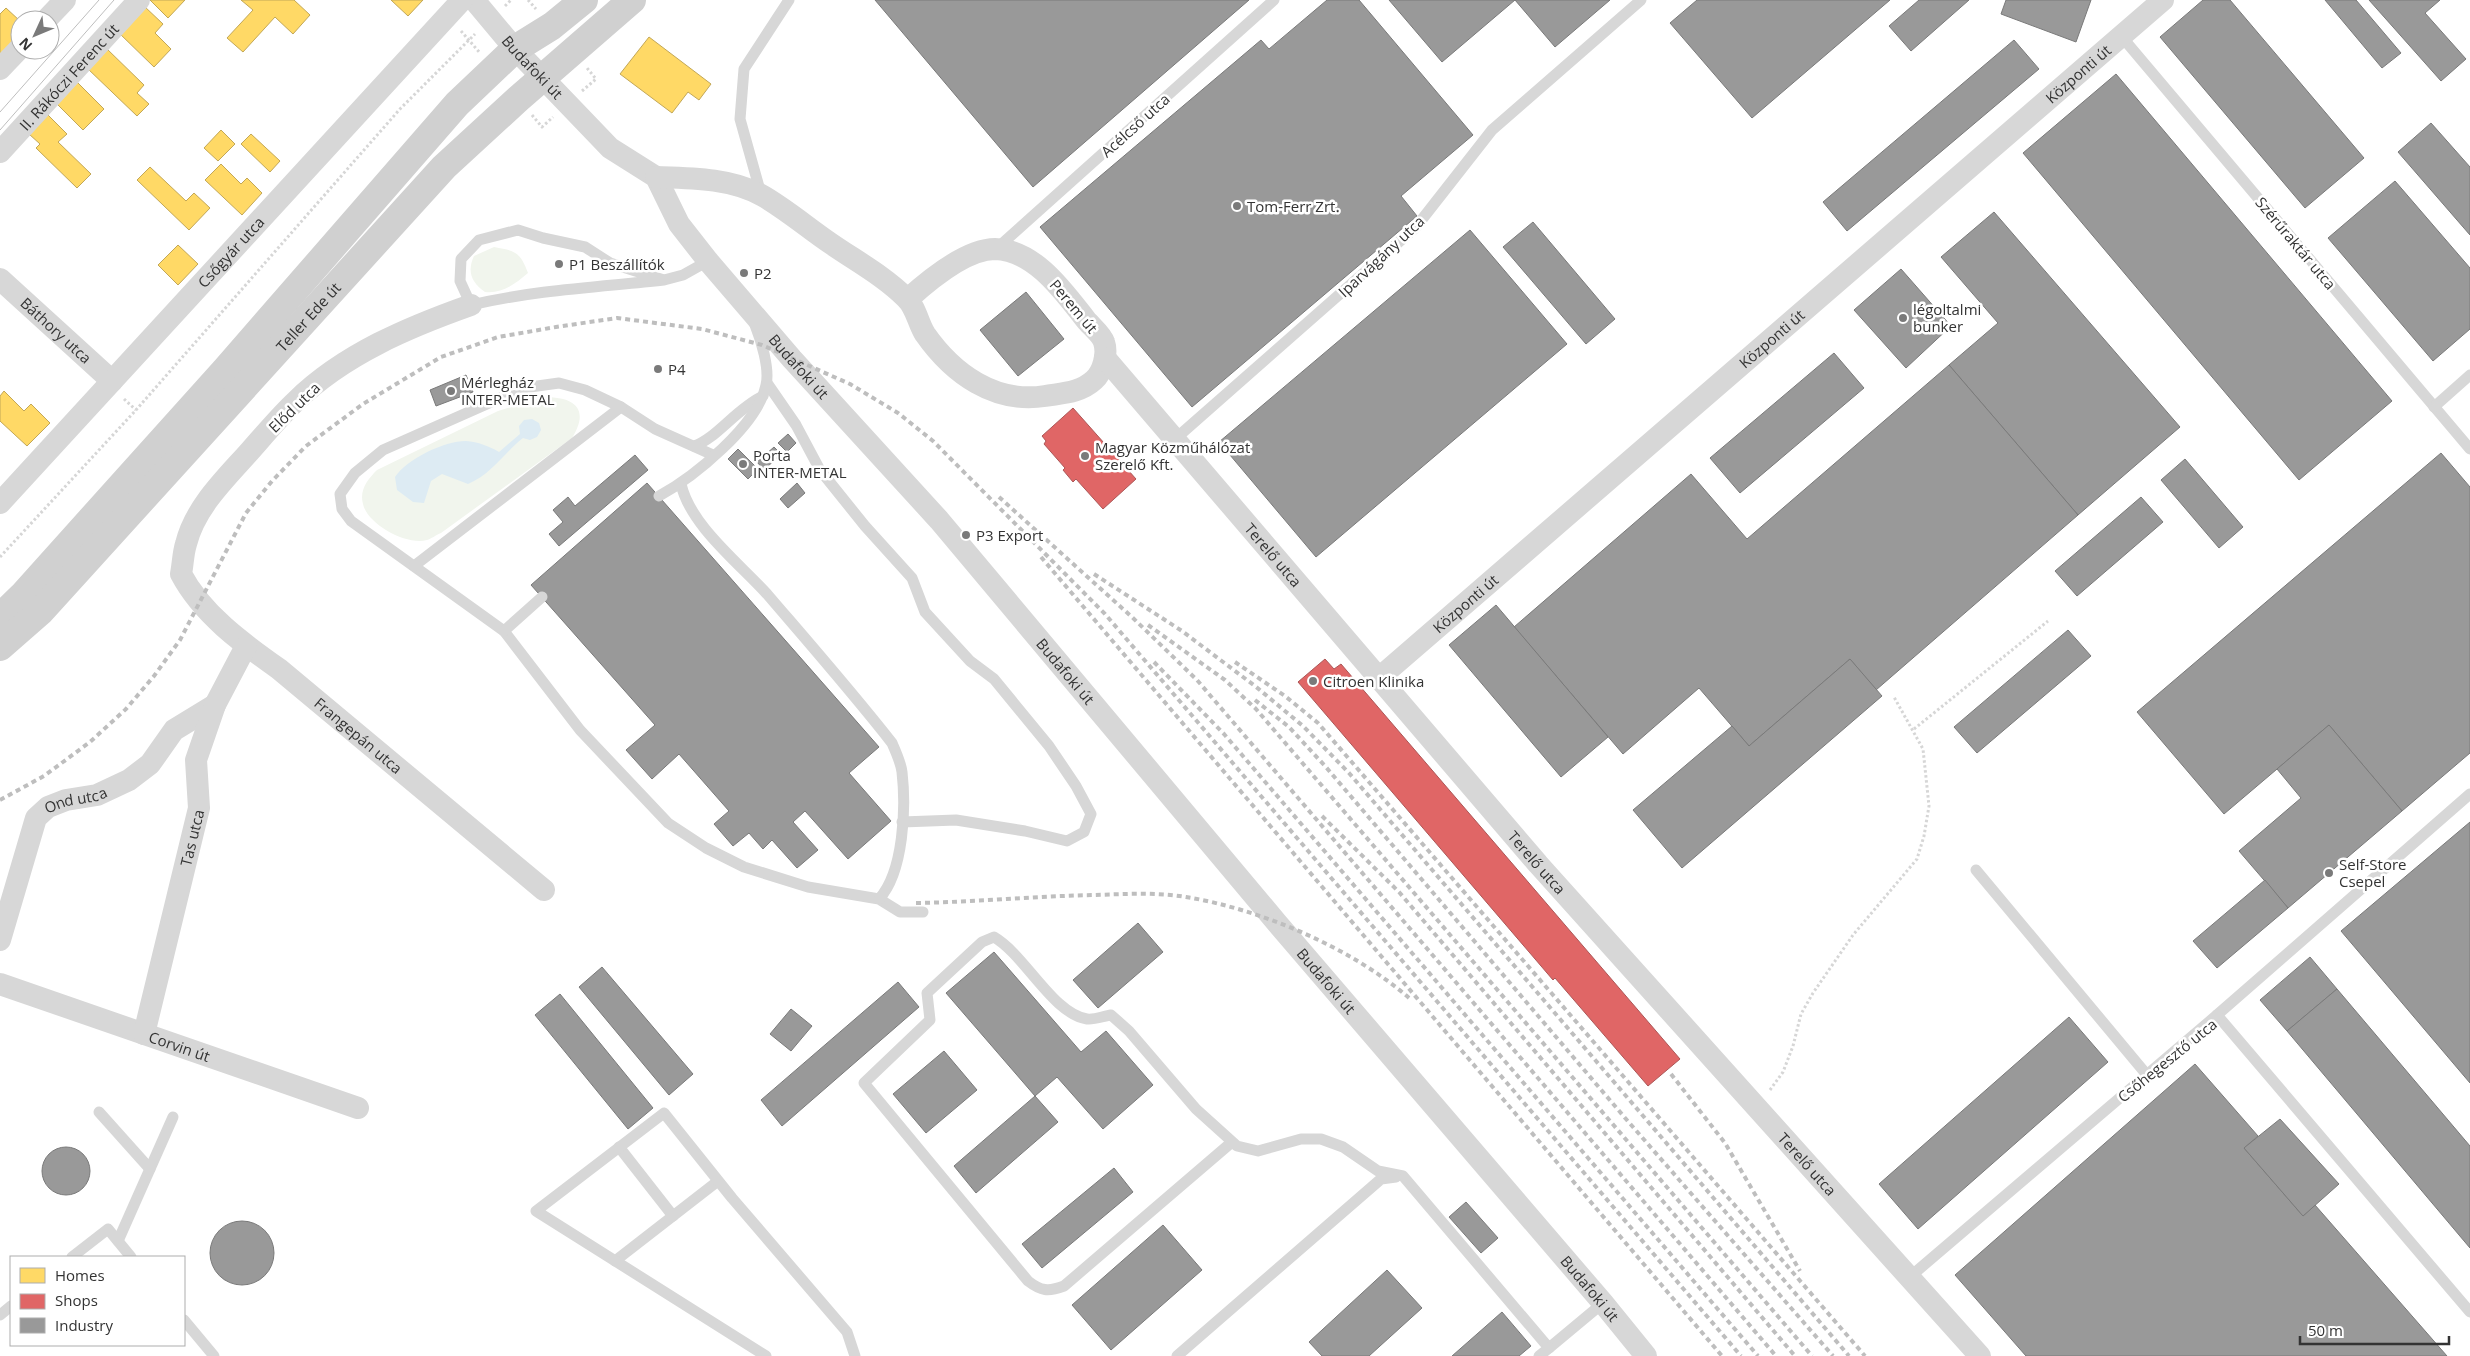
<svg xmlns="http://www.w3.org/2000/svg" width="2470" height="1356" viewBox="0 0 2470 1356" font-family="'Open Sans',sans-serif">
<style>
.green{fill:#f1f5ed}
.water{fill:#ddebf3}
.homes{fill:#ffd966;stroke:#c2a757}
.shops{fill:#e06666;stroke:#ac5757}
.industry{fill:#999;stroke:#7a7a7a}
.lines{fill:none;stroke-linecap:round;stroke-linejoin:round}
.path{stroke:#d6d6d6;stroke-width:3;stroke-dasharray:2.5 2.5;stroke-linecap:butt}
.lane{stroke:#d7d7d7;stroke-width:11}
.street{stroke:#d7d7d7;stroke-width:22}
.secondary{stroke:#d0d0d0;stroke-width:28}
.tram{stroke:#bebebe;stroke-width:1}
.rail{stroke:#bebebe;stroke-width:4;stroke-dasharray:5 4;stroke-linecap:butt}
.poi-dot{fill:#7a7a7a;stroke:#fff;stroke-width:2}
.labels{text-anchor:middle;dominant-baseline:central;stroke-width:5;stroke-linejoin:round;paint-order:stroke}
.street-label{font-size:15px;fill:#333;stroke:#fff}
.poi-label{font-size:15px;fill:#333;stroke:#fff;text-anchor:start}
</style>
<rect width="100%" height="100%" fill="#fff"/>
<!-- green -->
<g class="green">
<path d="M494,247C516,251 520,252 528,273C515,284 502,294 485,292C471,282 467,271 474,256Z"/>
<path d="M544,397C575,397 590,409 572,438L441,533C436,535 431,539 427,540C407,546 367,524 363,504C359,490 368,479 377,470L498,411Z"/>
</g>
<!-- water -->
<path class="water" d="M532,419L539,423L541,430L537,437L530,440L523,438C503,454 492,474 468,484L442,474L431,481L424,503L413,502L397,490L395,477C407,459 444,441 466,441C478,442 489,446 499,452L520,434L519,426L524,420Z"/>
<!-- homes -->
<g class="homes">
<polygon points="150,0 185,0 168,18"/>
<polygon points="241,0 294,0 310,15 293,34 275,17 243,52 227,38 253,10"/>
<polygon points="391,0 423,0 408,16"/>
<polygon points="144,6 163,24 155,33 171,49 154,67 118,32"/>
<polygon points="6,8 20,21 20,42 0,58 0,14"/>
<polygon points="649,37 711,84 699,100 688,92 672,113 620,74"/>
<polygon points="106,48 144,85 137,93 149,104 137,116 87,68"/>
<polygon points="75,80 104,109 83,130 54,101"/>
<polygon points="48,115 67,134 58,142 91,174 77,188 36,148 40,144 29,134"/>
<polygon points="221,130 235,144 218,161 204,148"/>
<polygon points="251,134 280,161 270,172 241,144"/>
<polygon points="221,164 241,184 247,178 262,193 242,215 205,180"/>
<polygon points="150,167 186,201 194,193 210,208 189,230 137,180"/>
<polygon points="178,245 198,264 178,285 158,265"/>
<polygon points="4,391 24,411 31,404 50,423 27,446 0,421 0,396"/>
</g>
<!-- shops -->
<g class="shops">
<polygon points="1073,408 1136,479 1103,509 1076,479 1073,482 1063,470 1065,468 1044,444 1046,441 1042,436"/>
<polygon points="1325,659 1334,669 1341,664 1680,1059 1648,1086 1555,978 1553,980 1298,682"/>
</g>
<!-- industry -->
<g class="industry">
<polygon points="875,0 1249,0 1033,187"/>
<polygon points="1327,0 1359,0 1473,135 1401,196 1417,216 1192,407 1040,227 1261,40 1269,49"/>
<polygon points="1389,0 1610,0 1555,47 1515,0 1442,62"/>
<polygon points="1697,0 1890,0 1752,118 1670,23"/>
<polygon points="1919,0 1969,0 1911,51 1889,26"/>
<polygon points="2006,0 2091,0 2076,42 2001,14"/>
<polygon points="2203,0 2230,0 2364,158 2305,208 2160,37"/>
<polygon points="2325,0 2356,0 2401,53 2382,68"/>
<polygon points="2369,0 2440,0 2425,13 2466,59 2441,81"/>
<polygon points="2014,40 2039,69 1847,231 1823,202"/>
<polygon points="2116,74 2392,401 2299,480 2023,153"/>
<polygon points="2431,123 2470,167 2470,235 2398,152"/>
<polygon points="2395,181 2470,268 2470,329 2433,361 2328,238"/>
<polygon points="1994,212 2180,427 2078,515 1949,365 1998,323 1941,257"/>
<polygon points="1533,222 1615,319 1586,344 1503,247"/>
<polygon points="1470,230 1567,344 1316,557 1219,442"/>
<polygon points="1901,269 1951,326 1906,368 1854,310"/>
<polygon points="1026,292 1064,339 1018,376 980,330"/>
<polygon points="1834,353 1864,388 1740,493 1710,458"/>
<polygon points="1949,365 2078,515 1876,690 1850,659 1749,746 1699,688 1623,754 1514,627 1691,474 1747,539"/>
<polygon points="466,375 473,392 436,406 430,390"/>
<polygon points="788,434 796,443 787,452 778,443"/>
<polygon points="774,447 781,454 764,470 757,462"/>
<polygon points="738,449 758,469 748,479 728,459"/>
<polygon points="2441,453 2470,487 2470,753 2402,811 2329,725 2224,814 2137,712"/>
<polygon points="635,455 648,470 559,546 549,534 563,522 553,510 568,497 575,506"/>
<polygon points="2185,459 2243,527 2219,548 2161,480"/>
<polygon points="647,483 879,747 849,773 891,821 848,859 805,811 793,822 818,850 797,868 772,840 763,849 749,833 733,846 714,824 729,811 679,754 652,779 626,750 655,725 531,585"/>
<polygon points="797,483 805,493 788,508 780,499"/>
<polygon points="2141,497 2163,522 2077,596 2055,571"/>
<polygon points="1496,605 1608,737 1561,777 1449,645"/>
<polygon points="2068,630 2091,656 1977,753 1954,727"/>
<polygon points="1850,659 1882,696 1682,868 1633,810 1732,726 1749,746"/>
<polygon points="2329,725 2402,811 2288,908 2239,851 2301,798 2277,769"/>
<polygon points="2470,822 2470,1083 2341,931"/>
<polygon points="2265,880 2288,908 2217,968 2193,941"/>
<polygon points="1138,923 1163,952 1098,1008 1073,980"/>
<polygon points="994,952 1081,1052 1106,1031 1153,1085 1103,1129 1057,1077 1035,1096 946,993"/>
<polygon points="2310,957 2337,989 2287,1031 2260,1000"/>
<polygon points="602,967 693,1074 669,1095 579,987"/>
<polygon points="898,982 919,1007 782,1126 761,1100"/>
<polygon points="2337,989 2470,1146 2470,1248 2287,1031"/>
<polygon points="560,994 653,1108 628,1129 535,1015"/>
<polygon points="791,1009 812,1026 791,1051 770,1034"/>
<polygon points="2069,1017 2108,1062 1918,1229 1879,1184"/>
<polygon points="944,1051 977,1090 926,1133 893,1094"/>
<polygon points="2195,1064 2258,1136 2244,1148 2303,1216 2315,1205 2447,1356 2026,1356 1955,1275"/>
<polygon points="1035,1096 1058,1122 976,1193 954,1166"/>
<polygon points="2280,1119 2339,1184 2303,1216 2244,1148"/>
<circle cx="66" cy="1171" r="24"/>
<polygon points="1114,1168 1133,1192 1042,1268 1022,1244"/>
<polygon points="1466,1202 1498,1238 1481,1253 1449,1217"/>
<circle cx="242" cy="1253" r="32"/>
<polygon points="1163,1225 1202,1270 1111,1350 1072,1305"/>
<polygon points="1387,1270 1422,1308 1369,1356 1322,1356 1309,1342"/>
<polygon points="1502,1312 1531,1346 1519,1356 1452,1356"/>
</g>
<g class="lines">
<!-- path -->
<g class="path">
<polyline points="528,0 536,9"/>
<polyline points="505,6 511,0"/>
<polyline points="461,31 480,53"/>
<polyline points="582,91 596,79 587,68"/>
<polyline points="532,115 542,127 553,117"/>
<polyline points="124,399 136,410"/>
<polyline points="0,557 136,410 400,109 475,34"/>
<polyline points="1914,729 2048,621"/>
<polyline points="1770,1090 1783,1072 1793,1046 1801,1014 1813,993 1853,935 1917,859 1924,836 1929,806 1923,749 1894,697"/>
</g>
<!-- lane -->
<g class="lane">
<polyline points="2122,37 2470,449"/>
<polyline points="761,194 740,119 744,69 789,0"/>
<polyline points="996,249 1274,0"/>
<path d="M664,280C599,287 535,290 471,305L460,281L461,259L479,240L518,230L543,238L585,247L610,263L664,280L683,275L708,261"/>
<polyline points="767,383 796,425 820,470 865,526 912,578 925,612 970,661 994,679 1049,746 1076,786 1091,814 1084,832 1067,841 1025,831 956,820 902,822"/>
<polyline points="2434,407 2470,375"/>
<polyline points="1174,440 1416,227 1492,130 1641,0"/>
<path d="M694,446C716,439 736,409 763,396"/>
<polyline points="713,455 655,429 621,407 585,390 559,383 523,388 383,450 355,473 340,494 342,509 351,521 504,631 580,730 668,823 706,848 744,867 808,887 879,899 900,912 923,912"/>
<path d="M681,484C690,525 739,563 767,594C809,643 852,692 892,743C896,752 901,763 902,772C906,807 904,872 879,899"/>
<path d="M659,496C694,477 758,425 766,385C770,369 761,340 755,325"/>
<polyline points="414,566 621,407"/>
<polyline points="504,631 542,597"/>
<polyline points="1976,870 2147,1075"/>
<polyline points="2217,1015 2470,794"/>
<polyline points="99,1112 150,1169"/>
<path d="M1232,1142L1064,1286C1048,1292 1041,1291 1028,1281L864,1083L930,1020L927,993L982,942L994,937C1025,955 1053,1014 1087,1019C1094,1020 1104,1016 1111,1015L1129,1031L1196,1109L1237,1146L1258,1151L1301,1139H1321L1343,1147L1378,1171L1403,1176L1549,1348L1603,1303"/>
<polyline points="619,1147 673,1216"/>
<polyline points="118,1241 173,1117"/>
<polyline points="72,1257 108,1229 131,1257"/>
<polyline points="615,1261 718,1181"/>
<polyline points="1911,1276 2217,1015 2470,1312"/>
<polyline points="0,1315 11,1306"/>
<polyline points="184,1320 214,1356"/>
<polyline points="766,1356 536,1211 664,1113 732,1198 847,1332 855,1356"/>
<polyline points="1177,1356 1381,1179 1396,1177"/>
<polyline points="1539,1356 1549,1348"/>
</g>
<!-- street -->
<g class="street">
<path id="s1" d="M474,0L515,49L610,148L656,177L679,224L708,261L792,359L939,520L1277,923L1603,1303L1646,1356"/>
<polyline points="46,20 65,0"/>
<polyline points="0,69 20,48"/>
<path id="s2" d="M0,152L139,0"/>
<path d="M656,177C691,178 732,178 763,196C787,210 808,228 830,243C856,261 884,276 906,298C916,307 918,323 925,334C953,374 995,404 1045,396C1062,393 1080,393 1094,380C1103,372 1108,354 1104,342C1102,335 1091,326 1086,320C1064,292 1035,250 995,249C966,249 929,280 908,299"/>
<path id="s3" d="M0,279L112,381"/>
<path id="s4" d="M471,305C409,327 344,354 296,401C280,416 265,434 250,451C226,478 195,507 186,544C183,553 183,564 181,574C202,614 242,643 279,669L544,890"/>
<path id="s5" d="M1105,358L1538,864L1980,1356"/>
<path id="s6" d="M0,503L462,0"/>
<path id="s7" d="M1379,678L2163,0"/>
<path id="s8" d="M0,940L36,818L48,807L66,800L97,795L129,780L150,764L174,730L215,705"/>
<path id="s9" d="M0,984L358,1108"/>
<path id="s10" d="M144,1034L199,808L196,760L215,705L246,646"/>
</g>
<!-- secondary -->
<g class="secondary">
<polyline points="0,617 22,596 226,369 457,104 515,49 552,26 584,0"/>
<path id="s11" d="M0,647L40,612L444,167L518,99L632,0"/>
</g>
<!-- tram -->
<g class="tram">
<polyline points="0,112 99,0"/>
<polyline points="0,130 114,0"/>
</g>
<!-- rail -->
<g class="rail">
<polyline points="999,497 1133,618 1197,680 1776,1356"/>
<polyline points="1041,557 1722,1356"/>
<polyline points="1094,574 1182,631 1255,686 1303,726 1349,773 1849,1356"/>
<polyline points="1148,625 1225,680 1256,709 1812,1356"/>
<polyline points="1154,662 1224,734 1758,1356"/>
<polyline points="1235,662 1285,696 1318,723 1865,1356"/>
<polyline points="1255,700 1289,727 1325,766 1626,1119 1833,1356"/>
<polyline points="0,800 44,776 90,742 126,709 154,676 180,640 246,513 272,481 306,446 363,404 441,357 498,337 556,327 617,318 702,329 762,345 850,384 898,413 933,441 1105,614 1741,1356"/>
<polyline points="1322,816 1399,892 1795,1356"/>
<path d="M916,903C976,902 1035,896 1095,895C1125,894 1156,892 1186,897C1260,909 1352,948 1409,998"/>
<polyline points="1671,1074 1725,1143 1800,1271"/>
</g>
</g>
<!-- markers -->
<g class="poi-dot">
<circle cx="1237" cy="206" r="5"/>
<circle cx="559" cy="264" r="5"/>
<circle cx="744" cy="273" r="5"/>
<circle cx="1903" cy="318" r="5"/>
<circle cx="658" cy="369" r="5"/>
<circle cx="451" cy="391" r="5"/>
<circle cx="1085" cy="456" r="5"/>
<circle cx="743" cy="464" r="5"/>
<circle cx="966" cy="535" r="5"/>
<circle cx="1313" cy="681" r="5"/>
<circle cx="2329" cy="873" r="5"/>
</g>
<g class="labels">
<!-- street labels -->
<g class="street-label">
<text stroke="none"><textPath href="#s1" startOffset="89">Budafoki út</textPath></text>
<text stroke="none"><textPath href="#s7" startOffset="924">Központi út</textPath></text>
<text stroke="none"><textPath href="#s2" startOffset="102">II. Rákóczi Ferenc út</textPath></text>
<text transform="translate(1135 125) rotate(-42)">Acélcső utca</text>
<text transform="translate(2296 243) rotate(50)">Szérűraktár utca</text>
<text stroke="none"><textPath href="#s6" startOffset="341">Csőgyár utca</textPath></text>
<text transform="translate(1381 256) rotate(-43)">Iparvágány utca</text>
<text transform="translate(1074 306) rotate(50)">Perem út</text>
<text stroke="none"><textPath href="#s11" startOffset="452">Teller Ede út</textPath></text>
<text stroke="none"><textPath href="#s3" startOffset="76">Báthory utca</textPath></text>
<text stroke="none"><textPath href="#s7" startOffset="519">Központi út</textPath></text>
<text stroke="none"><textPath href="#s1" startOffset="494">Budafoki út</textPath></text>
<text transform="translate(294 407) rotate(-44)">Előd utca</text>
<text stroke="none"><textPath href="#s5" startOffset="259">Terelő utca</textPath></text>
<text stroke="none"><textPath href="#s7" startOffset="114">Központi út</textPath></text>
<text stroke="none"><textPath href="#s1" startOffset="899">Budafoki út</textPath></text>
<text stroke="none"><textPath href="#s4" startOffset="655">Frangepán utca</textPath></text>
<text stroke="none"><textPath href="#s8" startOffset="172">Ond utca</textPath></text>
<text stroke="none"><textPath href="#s10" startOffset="202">Tas utca</textPath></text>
<text stroke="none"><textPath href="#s5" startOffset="664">Terelő utca</textPath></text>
<text stroke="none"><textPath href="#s1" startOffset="1304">Budafoki út</textPath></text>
<text stroke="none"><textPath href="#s9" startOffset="190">Corvin út</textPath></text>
<text transform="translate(2167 1060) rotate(-39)">Csőhegesztő utca</text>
<text stroke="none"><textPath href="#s5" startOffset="1069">Terelő utca</textPath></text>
<text stroke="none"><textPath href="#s1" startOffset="1709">Budafoki út</textPath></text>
</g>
<!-- poi labels -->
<g class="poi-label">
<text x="1247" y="206">Tom-Ferr Zrt.</text>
<text x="569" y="264">P1 Beszállítók</text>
<text x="754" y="273">P2</text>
<text x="1913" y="309">légoltalmi<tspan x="1913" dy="17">bunker</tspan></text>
<text x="668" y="369">P4</text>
<text x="461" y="382">Mérlegház<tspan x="461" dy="17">INTER-METAL</tspan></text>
<text x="1095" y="447">Magyar Közműhálózat<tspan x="1095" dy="17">Szerelő Kft.</tspan></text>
<text x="753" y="455">Porta<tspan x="753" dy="17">INTER-METAL</tspan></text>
<text x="976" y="535">P3 Export</text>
<text x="1323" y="681">Citroen Klinika</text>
<text x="2339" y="864">Self-Store<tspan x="2339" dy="17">Csepel</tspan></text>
</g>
</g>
<!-- legend -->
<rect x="10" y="1256" width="175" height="90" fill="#ffffff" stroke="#adadad"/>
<rect x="20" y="1268" width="25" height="15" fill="#ffd966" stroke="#adadad"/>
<text x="55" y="1281" font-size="15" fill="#333333">Homes</text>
<rect x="20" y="1294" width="25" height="15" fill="#e06666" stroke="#adadad"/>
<text x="55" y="1306" font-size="15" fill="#333333">Shops</text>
<rect x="20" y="1318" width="25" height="15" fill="#999999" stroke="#adadad"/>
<text x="55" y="1331" font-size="15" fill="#333333">Industry</text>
<!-- north arrow -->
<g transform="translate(35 35) rotate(226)"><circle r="24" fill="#ffffff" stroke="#adadad"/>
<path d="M0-4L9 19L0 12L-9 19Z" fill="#7a7a7a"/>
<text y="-8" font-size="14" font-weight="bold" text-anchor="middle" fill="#333333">N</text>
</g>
<!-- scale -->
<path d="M2300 1336v8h149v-8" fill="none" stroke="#333333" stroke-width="2.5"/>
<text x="2308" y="1336" font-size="15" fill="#333333" stroke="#ffffff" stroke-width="4" paint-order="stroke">50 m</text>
</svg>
